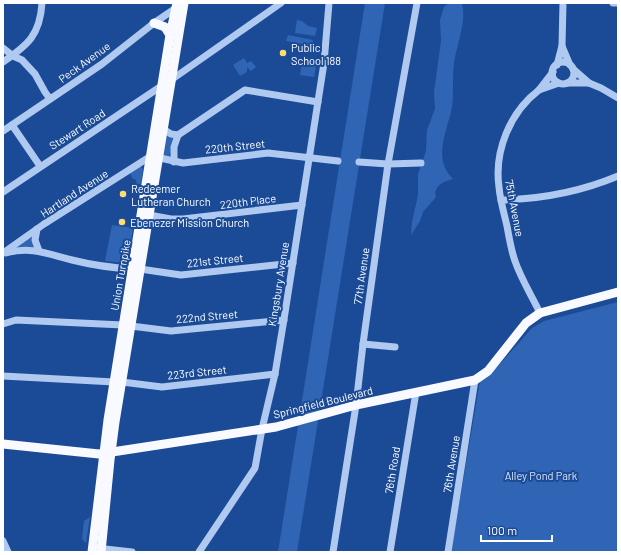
<svg xmlns="http://www.w3.org/2000/svg" width="621" height="555" viewBox="0 0 621 555" font-family="Barlow,sans-serif">
<style>
.green{fill:#2f65b4}
.lines{fill:none;stroke-linecap:round;stroke-linejoin:round}
.minor{stroke:#afc9f0;stroke-width:7}
.major{stroke:#f8faff;stroke-width:9}
.poi-dot{fill:#ffdc6e;stroke:#1b4b97;stroke-width:1.5}
.labels{text-anchor:middle;dominant-baseline:central;stroke-width:4;stroke-linejoin:round;paint-order:stroke}
.poi-label{font-size:11px;fill:#fff;stroke:#1b4b97;text-anchor:start}
.street-label{font-size:11px;fill:#fff;stroke:#1b4b97}
.park-label{font-size:11px;fill:#d6e5fb;stroke:#1b4b97}
</style>
<rect width="100%" height="100%" fill="#1b4b97"/>
<!-- green -->
<g class="green">
<polygon points="365,3 385,3 297,552 278,552"/>
<path d="M448,3H460L462,4C467,21 456,47 454,64C452,79 454,93 452,107C447,132 432,158 453,179C443,182 439,183 435,192L436,197L423,212L420,221L411,235L412,222L418,195V174L426,151L427,130L435,109L434,92L441,41L440,20L444,7Z"/>
<polygon points="297,20 302,21 308,26 317,28 315,36 295,33"/>
<polygon points="288,35 313,40 312,46 286,41"/>
<polygon points="244,58 247,63 251,61 256,67 251,71 247,67 247,72 240,76 233,65"/>
<polygon points="302,63 316,66 314,77 300,75"/>
<polygon points="166,134 173,138 169,157 164,157 163,154"/>
<polygon points="140,166 143,169 141,183 137,186 136,180 132,178 130,173"/>
<polygon points="112,225 133,228 127,263 105,261"/>
<polygon points="31,237 35,248 15,248"/>
<polygon points="618,302 618,552 451,552 480,381 491,374 532,328 544,321"/>
<polygon points="90,517 86,543 82,539 84,521"/>
</g>
<g class="lines">
<!-- minor -->
<g class="minor">
<polyline points="613,3 618,3"/>
<polyline points="562,46 563,3"/>
<polyline points="3,48 13,56 22,60 35,74 45,92 50,99"/>
<path d="M3,62C28,45 40,35 42,3"/>
<circle cx="563" cy="73" r="11"/>
<polyline points="557,65 562,46 570,65"/>
<polyline points="553,72 539,90 559,83"/>
<polyline points="171,80 281,3"/>
<polyline points="567,83 589,83 573,69"/>
<polyline points="589,83 601,88 618,98"/>
<path d="M539,90C510,112 494,151 499,187C500,200 504,213 507,226C509,237 511,250 515,261C521,279 532,296 540,313"/>
<polyline points="12,125 40,166"/>
<polyline points="163,129 171,134 178,135 245,90 318,102"/>
<polyline points="3,131 102,64 154,23 176,8"/>
<polyline points="174,162 174,147 178,135"/>
<polyline points="359,162 388,164 421,163"/>
<polyline points="3,192 163,85"/>
<path d="M501,200C542,199 580,192 618,176"/>
<polyline points="149,215 171,219 183,219 302,205"/>
<polyline points="37,229 35,240 39,251"/>
<polyline points="3,253 44,224 151,156 183,163 268,153 338,161"/>
<path d="M6,253C31,246 48,254 72,260C92,265 112,268 133,269"/>
<polyline points="140,269 181,275 293,263"/>
<polyline points="3,324 16,320 123,325"/>
<polyline points="131,326 171,331 284,320"/>
<polyline points="363,344 395,347"/>
<polyline points="3,376 114,382"/>
<polyline points="122,382 162,387 275,374"/>
<polyline points="3,541 8,552"/>
<polyline points="96,548 132,552"/>
<polyline points="199,552 255,468 262,429 275,374 285,313 324,63 329,3"/>
<polyline points="333,552 356,405 363,344 388,164 417,3"/>
<polyline points="390,552 416,392"/>
<polyline points="448,552 475,380"/>
</g>
<!-- major -->
<g class="major">
<polyline points="154,23 165,27 170,35"/>
<polyline points="3,444 99,454 276,427 356,405 475,380 488,371 526,323 540,313 618,292"/>
<polyline points="92,552 108,420 170,35 177,3"/>
<polyline points="101,552 110,460 115,422 184,3"/>
</g>
</g>
<!-- markers -->
<g class="poi-dot">
<circle cx="283" cy="53" r="4"/>
<circle cx="123" cy="194" r="4"/>
<circle cx="122" cy="222" r="4"/>
</g>
<g class="labels">
<!-- poi labels -->
<g class="poi-label">
<text x="291" y="47">Public<tspan x="291" dy="13">School 188</tspan></text>
<text x="131" y="188">Redeemer<tspan x="131" dy="13">Lutheran Church</tspan></text>
<text x="130" y="222">Ebenezer Mission Church</text>
</g>
<!-- street labels -->
<g class="street-label">
<text transform="translate(84 62) rotate(-36)">Peck Avenue</text>
<text transform="translate(77 129) rotate(-33)">Stewart Road</text>
<text transform="translate(235 146) rotate(-6)">220th Street</text>
<text transform="translate(74 193) rotate(-33)">Hartland Avenue</text>
<text transform="translate(248 201) rotate(-7)">220th Place</text>
<text transform="translate(515 208) rotate(79)">75th Avenue</text>
<text transform="translate(215 260) rotate(-6)">221st Street</text>
<text transform="translate(120 275) rotate(-80)">Union Turnpike</text>
<text transform="translate(361 276) rotate(-82)">77th Avenue</text>
<text transform="translate(278 284) rotate(-81)">Kingsbury Avenue</text>
<text transform="translate(207 316) rotate(-5)">222nd Street</text>
<text transform="translate(197 372) rotate(-6)">223rd Street</text>
<text transform="translate(323 402) rotate(-14)">Springfield Boulevard</text>
<text transform="translate(451 464) rotate(-81)">76th Avenue</text>
<text transform="translate(392 470) rotate(-81)">76th Road</text>
</g>
<!-- park labels -->
<g class="park-label">
<text x="541" y="475">Alley Pond Park</text>
</g>
</g>
<!-- border -->
<rect width="621" height="555" fill="none" stroke="#ffffff" stroke-width="8"/>
<!-- scale -->
<path d="M481 535v6h71v-6" fill="none" stroke="#ffffff" stroke-width="2"/>
<text x="487" y="535" font-size="12" fill="#ffffff" stroke="#1b4b97" stroke-width="3" paint-order="stroke">100 m</text>
</svg>
